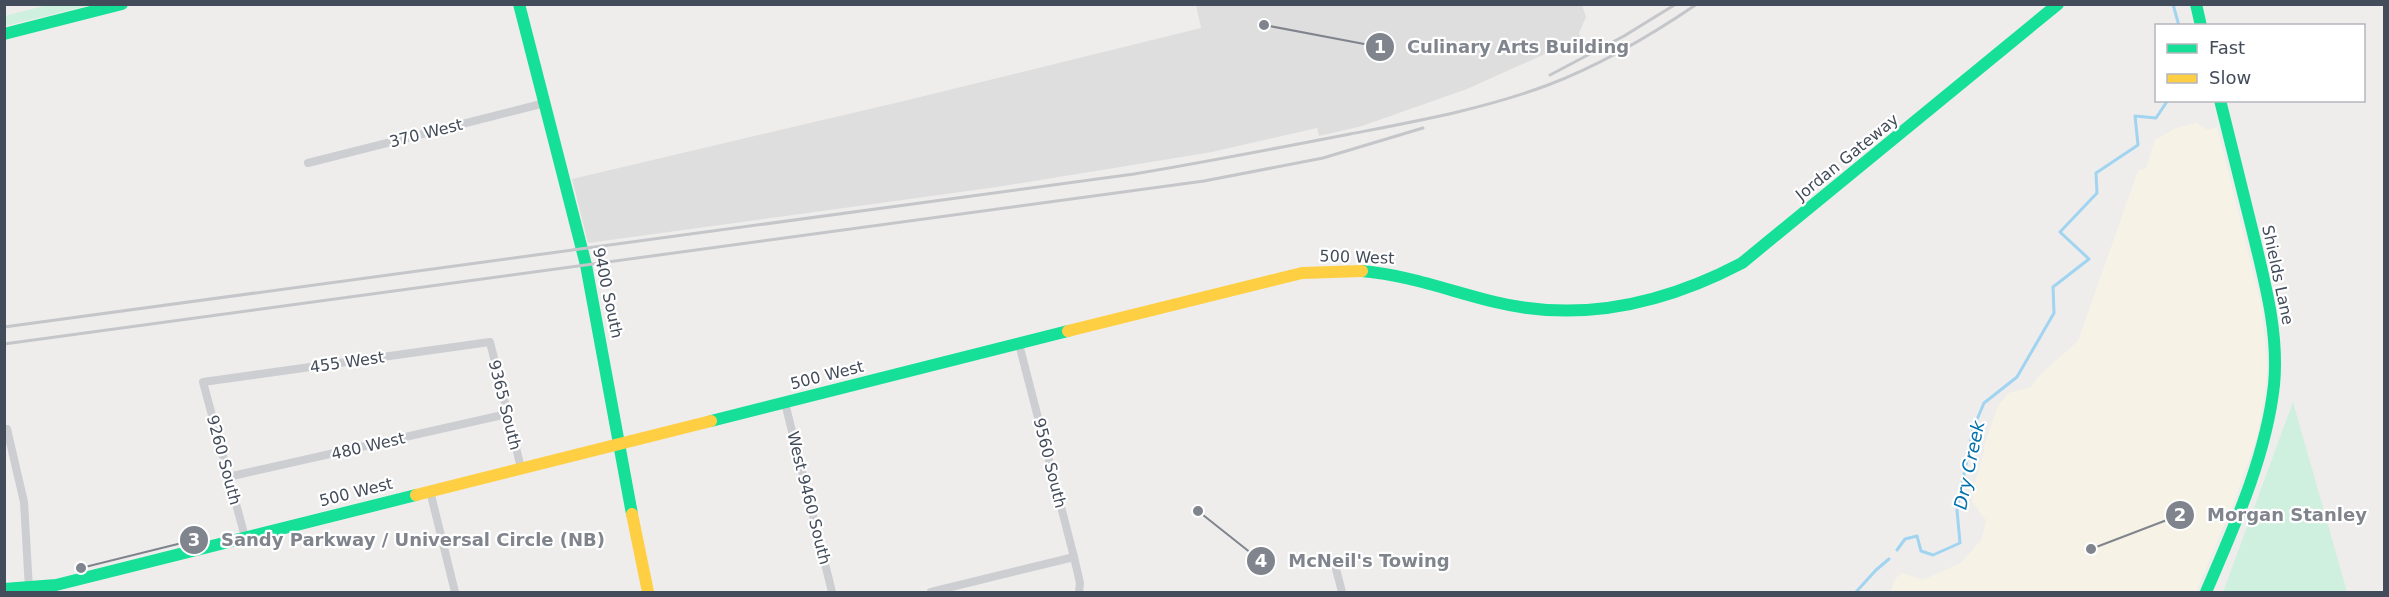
<svg xmlns="http://www.w3.org/2000/svg" width="2389" height="597" viewBox="0 0 2389 597" font-family="'DejaVu Sans',sans-serif">
<style>
.commercial{fill:#f6f3e6}
.education{fill:#dfdede}
.green{fill:#cfefdf}
.lines{fill:none;stroke-linecap:round;stroke-linejoin:round}
.stream{stroke:#a0d4f0;stroke-width:3}
.street{stroke:#ccced2;stroke-width:8}
.fast{stroke:#16e098;stroke-width:12}
.slow{stroke:#ffcf43;stroke-width:12}
.rail{stroke:#c4c6c9;stroke-width:3}
.labels{text-anchor:middle;dominant-baseline:central;stroke-width:4.5;stroke-linejoin:round;paint-order:stroke}
.street-label{font-size:16px;fill:#434c5a;stroke:#fff}
.water-label{font-size:18px;font-style:italic;fill:#0371ac;stroke:#fff}
.leader{fill:none;stroke:#7f848d;stroke-width:2}
.callout-dot{fill:#7f848d;stroke:#fff;stroke-width:2}
.mark-label{font-size:18px;text-anchor:middle;font-weight:bold;fill:#fff}
.callout-label{font-size:18px;text-anchor:middle;font-weight:bold;fill:#7f848d;stroke:#fff;stroke-width:4.5;stroke-linejoin:round;paint-order:stroke}
</style>
<rect width="100%" height="100%" fill="#eeedec"/>
<!-- commercial -->
<polygon class="commercial" points="2197,123 2207,130 2217,127 2262,309 2267,369 2264,400 2257,436 2235,499 2196,592 1888,592 1891,591 1895,579 1902,573 1923,580 1961,563 1982,539 1986,520 1972,502 1972,493 1984,452 1984,446 1998,406 2009,393 2031,387 2039,376 2078,341 2138,171 2146,168 2155,140 2176,128"/>
<!-- education -->
<polygon class="education" points="1582,5 1586,17 1579,33 1581,38 1467,89 1362,126 1319,136 1317,128 1212,152 997,187 588,243 572,179 908,100 1201,28 1196,5"/>
<!-- green -->
<g class="green">
<polygon points="51,4 90,5 5,26 5,16"/>
<polygon points="2293,402 2347,592 2223,592"/>
</g>
<g class="lines">
<!-- stream -->
<g class="stream">
<polyline points="2173,4 2179,26"/>
<polyline points="1897,550 1905,539 1917,536 1921,551 1933,555 1960,543 1957,510 1973,429 1984,403 2017,377 2054,313 2053,287 2089,259 2060,232 2097,193 2096,173 2138,145 2135,116 2156,118 2168,100"/>
<polyline points="1856,592 1876,570 1889,559"/>
</g>
<!-- street -->
<g class="street">
<polyline points="308,163 545,103"/>
<polyline points="1019,344 1074,557 1080,583 1079,592"/>
<polyline points="785,403 832,592"/>
<polyline points="7,429 24,502 29,589"/>
<polyline points="228,477 507,414"/>
<polyline points="430,491 455,592"/>
<polyline points="245,537 203,382 490,342 521,468"/>
<polyline points="1335,565 1342,592"/>
<polyline points="931,592 1074,557"/>
</g>
<!-- fast -->
<g class="fast">
<polyline points="519,4 586,265 632,514"/>
<polyline points="2196,4 2201,26"/>
<polyline points="4,34 122,4"/>
<path d="M1362,271C1408,275 1450,291 1495,302C1581,323 1666,303 1742,263L2058,4"/>
<polyline points="711,421 1068,331"/>
<polyline points="4,589 56,585 416,495"/>
<path d="M2206,592C2234,527 2266,457 2274,385C2279,333 2265,283 2253,233C2242,188 2231,144 2220,100"/>
</g>
<!-- slow -->
<g class="slow">
<polyline points="1068,331 1302,273 1362,271"/>
<polyline points="416,495 711,421"/>
<polyline points="632,514 648,592"/>
</g>
<!-- rail -->
<g class="rail">
<polyline points="1550,75 1624,36 1676,4"/>
<path d="M4,327L1134,174C1206,162 1278,148 1350,134C1417,121 1484,109 1548,85C1601,65 1650,36 1697,4"/>
<polyline points="4,344 1204,181 1323,158 1423,128"/>
</g>
</g>
<g class="labels">
<!-- street labels -->
<g class="street-label">
<text transform="translate(426 133) rotate(-14)">370 West</text>
<text transform="translate(1847 157) rotate(-39)">Jordan Gateway</text>
<text transform="translate(1357 257) rotate(2)">500 West</text>
<text transform="translate(2278 275) rotate(78)">Shields Lane</text>
<text transform="translate(608 293) rotate(78)">9400 South</text>
<text transform="translate(347 362) rotate(-8)">455 West</text>
<text transform="translate(827 375) rotate(-14)">500 West</text>
<text transform="translate(505 405) rotate(76)">9365 South</text>
<text transform="translate(368 446) rotate(-13)">480 West</text>
<text transform="translate(224 460) rotate(75)">9260 South</text>
<text transform="translate(1050 463) rotate(76)">9560 South</text>
<text transform="translate(356 492) rotate(-14)">500 West</text>
<text transform="translate(809 498) rotate(76)">West 9460 South</text>
</g>
<!-- water labels -->
<g class="water-label">
<text transform="translate(1969 465) rotate(-78)">Dry Creek</text>
</g>
</g>
<!-- callouts -->
<path class="leader" d="M1264 25L1380 47M2091 549L2180 515M81 568L194 540M1198 511L1261 561"/>
<g class="callout-dot">
<circle cx="1264" cy="25" r="6"/>
<circle cx="2091" cy="549" r="6"/>
<circle cx="81" cy="568" r="6"/>
<circle cx="1198" cy="511" r="6"/>
<circle cx="1380" cy="47" r="15"/>
<circle cx="2180" cy="515" r="15"/>
<circle cx="194" cy="540" r="15"/>
<circle cx="1261" cy="561" r="15"/>
</g>
<g class="mark-label">
<text x="1380" y="53">1</text>
<text x="2180" y="521">2</text>
<text x="194" y="546">3</text>
<text x="1261" y="567">4</text>
</g>
<g class="callout-label">
<text x="1518" y="53">Culinary Arts Building</text>
<text x="2287" y="521">Morgan Stanley</text>
<text x="413" y="546">Sandy Parkway / Universal Circle (NB)</text>
<text x="1369" y="567">McNeil's Towing</text>
</g>
<!-- border -->
<rect width="2389" height="597" fill="none" stroke="#434c5a" stroke-width="12"/>
<!-- legend -->
<rect x="2155" y="24" width="210" height="78" fill="#ffffff" stroke="#b4b7bd" stroke-width="1.5"/>
<rect x="2167" y="44" width="30" height="9" fill="#16e098" stroke="#b4b7bd" stroke-width="1.5"/>
<text x="2209" y="54" font-size="18" fill="#434c5a">Fast</text>
<rect x="2167" y="74" width="30" height="9" fill="#ffcf43" stroke="#b4b7bd" stroke-width="1.5"/>
<text x="2209" y="84" font-size="18" fill="#434c5a">Slow</text>
</svg>
